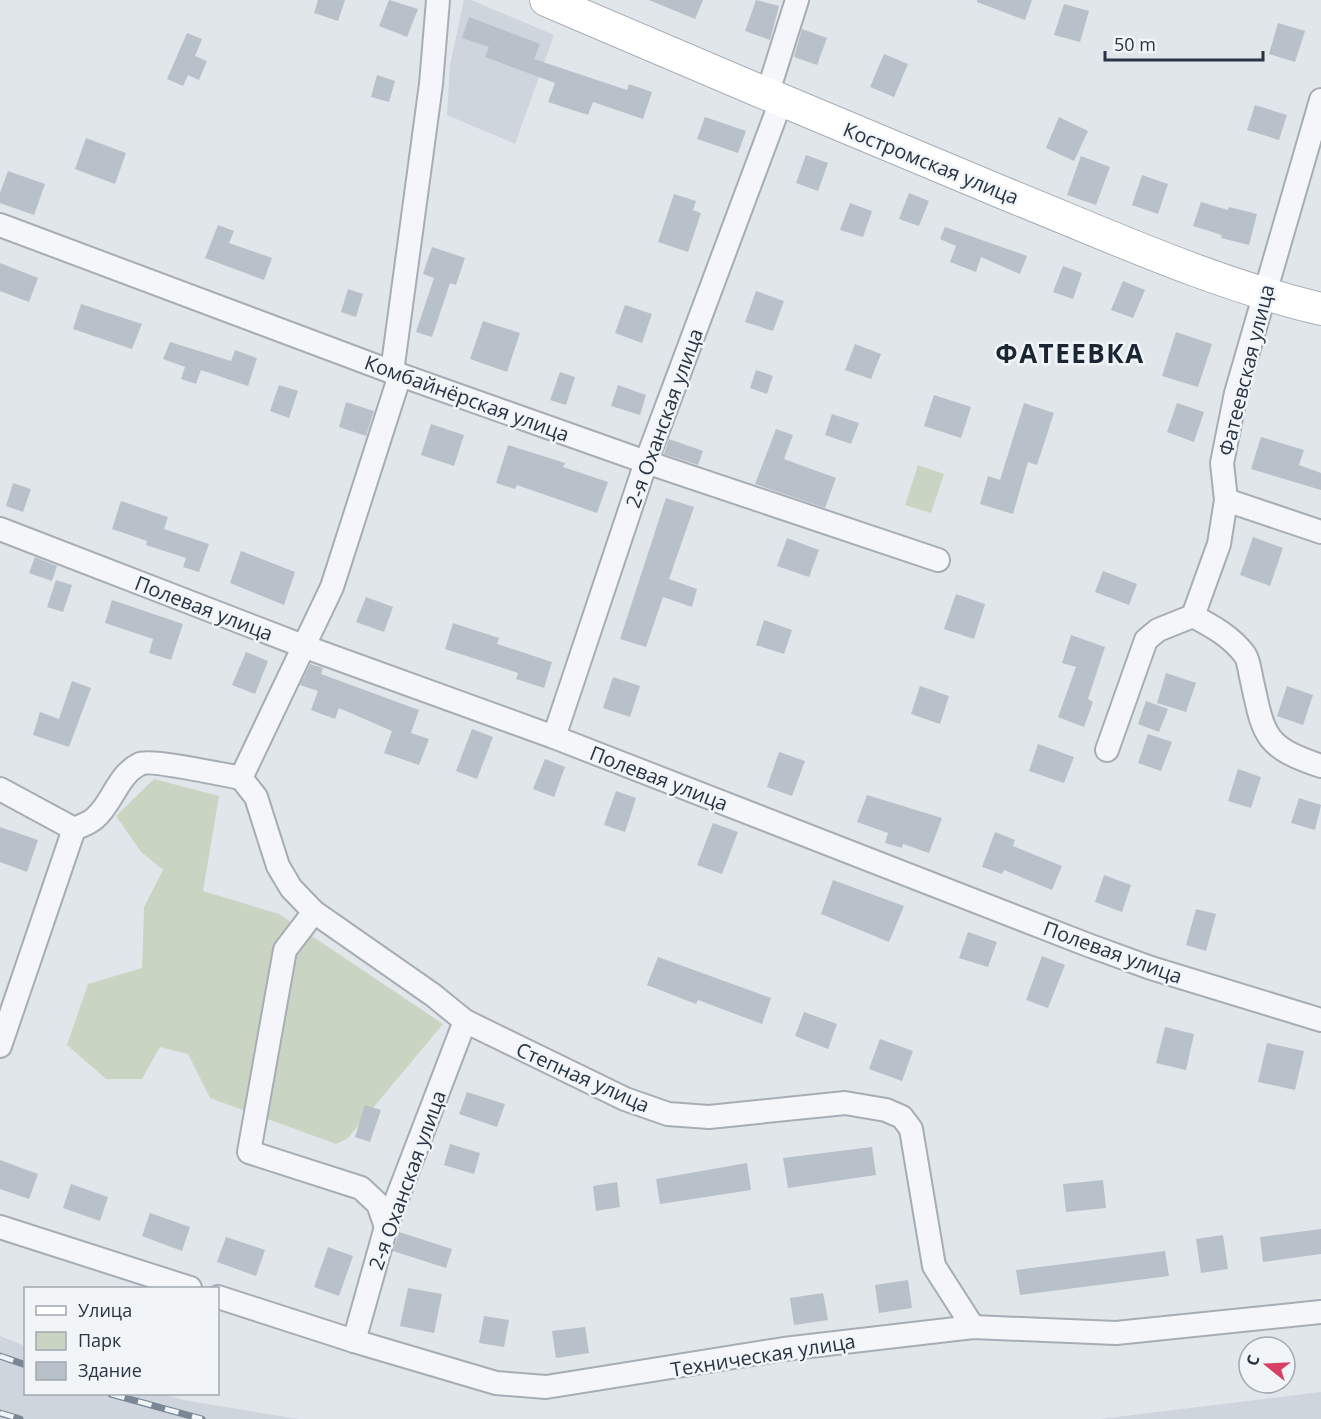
<svg xmlns="http://www.w3.org/2000/svg" width="1321" height="1419" viewBox="0 0 1321 1419" font-family="'Open Sans',sans-serif">
<style>
.built{fill:#cfd5dd}
.green{fill:#c9d5c2}
.building{fill:#b8c0c9}
.lines{fill:none;stroke-linecap:round;stroke-linejoin:round}
.street-casing{stroke:#a6adb6;stroke-width:26}
.secondary-casing{stroke:#a6adb6;stroke-width:34}
.street{stroke:#f5f6f9;stroke-width:22}
.secondary{stroke:#fff;stroke-width:32}
.rail-casing{stroke:#7a8796;stroke-width:7}
.rail{stroke:#f1f5f8;stroke-width:4.5;stroke-dasharray:14;stroke-linecap:butt}
.labels{text-anchor:middle;dominant-baseline:central;stroke-width:5;stroke-linejoin:round;paint-order:stroke}
.street-label{font-size:20px;fill:#283544;stroke:#f1f5f8}
.district-label{font-size:26px;font-weight:bold;letter-spacing:1.5px;fill:#1b2635;stroke:#f1f5f8}
</style>
<rect width="100%" height="100%" fill="#e1e6eb"/>
<!-- built -->
<g class="built">
<polygon points="464,0 471,0 554,35 515,144 447,115 450,65"/>
<polygon points="0,1336 25,1346 26,1394 165,1394 183,1400 298,1419 0,1419"/>
<polygon points="1321,1392 1321,1419 1100,1419"/>
</g>
<!-- green -->
<g class="green">
<polygon points="918,465 944,474 931,513 905,505"/>
<polygon points="154,779 219,796 203,891 279,914 443,1024 347,1139 336,1144 210,1098 188,1054 160,1047 142,1079 106,1079 67,1045 88,984 142,968 144,907 163,870 141,852 116,816"/>
</g>
<!-- building -->
<g class="building">
<polygon points="318,0 345,0 338,21 314,13"/>
<polygon points="389,0 418,9 407,37 379,26"/>
<polygon points="649,0 703,0 695,19"/>
<polygon points="756,0 779,6 770,40 745,31"/>
<polygon points="977,0 1032,0 1025,20 977,2"/>
<polygon points="1064,4 1089,11 1080,42 1054,35"/>
<polygon points="469,17 540,44 534,59 627,90 629,84 652,92 643,119 593,102 588,115 548,102 555,83 485,57 489,47 462,38"/>
<polygon points="1278,23 1305,31 1295,62 1269,54"/>
<polygon points="802,29 827,38 817,65 794,57"/>
<polygon points="187,33 202,39 195,56 207,61 199,80 188,75 183,86 167,79"/>
<polygon points="884,54 908,64 894,97 870,87"/>
<polygon points="377,75 395,81 389,102 371,97"/>
<polygon points="1255,105 1287,115 1279,140 1247,130"/>
<polygon points="705,117 746,131 738,153 697,139"/>
<polygon points="1059,117 1088,131 1074,161 1046,148"/>
<polygon points="86,138 126,153 115,184 75,169"/>
<polygon points="806,155 828,163 818,191 796,183"/>
<polygon points="1081,156 1110,167 1096,205 1067,195"/>
<polygon points="8,171 45,184 34,215 0,203 0,193"/>
<polygon points="1142,175 1168,184 1158,214 1132,205"/>
<polygon points="909,193 929,201 919,226 899,219"/>
<polygon points="674,194 696,201 693,210 701,213 688,252 658,242"/>
<polygon points="1201,202 1228,210 1229,207 1257,214 1249,245 1221,238 1222,235 1193,226"/>
<polygon points="850,203 872,211 863,237 840,230"/>
<polygon points="218,225 234,231 229,243 272,258 264,280 205,258"/>
<polygon points="945,227 1027,256 1020,274 981,257 976,272 950,262 956,246 940,239"/>
<polygon points="432,247 465,258 456,285 450,283 432,337 416,332 434,278 423,274"/>
<polygon points="0,263 38,278 29,302 0,291"/>
<polygon points="1063,266 1082,273 1073,299 1053,292"/>
<polygon points="1123,281 1145,290 1133,318 1111,310"/>
<polygon points="348,289 363,294 356,317 341,312"/>
<polygon points="756,291 784,301 773,331 745,322"/>
<polygon points="81,304 142,324 132,349 73,329"/>
<polygon points="625,305 652,314 642,343 615,333"/>
<polygon points="483,321 520,333 507,372 470,359"/>
<polygon points="1176,332 1212,344 1198,387 1162,376"/>
<polygon points="170,342 231,361 235,350 257,358 248,386 201,370 196,384 181,379 185,367 163,359"/>
<polygon points="855,344 881,354 871,379 845,370"/>
<polygon points="756,370 773,376 767,394 750,388"/>
<polygon points="560,372 575,377 566,405 550,400"/>
<polygon points="279,385 298,391 289,418 270,411"/>
<polygon points="618,385 646,395 640,415 611,406"/>
<polygon points="934,395 971,407 961,438 924,426"/>
<polygon points="346,402 374,411 366,436 339,427"/>
<polygon points="1024,403 1054,413 1037,465 1028,462 1013,514 980,504 988,476 1000,480"/>
<polygon points="1177,403 1204,412 1194,442 1167,432"/>
<polygon points="832,414 859,423 851,444 825,435"/>
<polygon points="431,424 464,435 454,466 421,455"/>
<polygon points="776,429 793,435 784,459 836,478 825,508 755,484"/>
<polygon points="1261,437 1304,450 1299,465 1321,473 1321,490 1251,469"/>
<polygon points="669,439 703,451 698,465 664,454"/>
<polygon points="508,445 565,463 563,467 608,482 597,513 517,485 515,489 496,483"/>
<polygon points="13,483 31,489 23,512 6,506"/>
<polygon points="666,498 694,507 669,579 697,589 692,607 663,597 646,647 620,639"/>
<polygon points="121,501 168,517 164,529 209,544 199,572 183,567 186,558 146,545 147,541 112,529"/>
<polygon points="1253,537 1283,548 1270,586 1240,575"/>
<polygon points="787,538 819,550 809,577 777,566"/>
<polygon points="241,551 295,572 284,605 230,583"/>
<polygon points="35,557 57,566 52,581 29,573"/>
<polygon points="1103,571 1137,584 1129,605 1095,592"/>
<polygon points="56,580 72,585 63,612 47,607"/>
<polygon points="956,594 985,604 974,639 944,629"/>
<polygon points="366,597 393,607 384,632 356,622"/>
<polygon points="112,600 183,624 171,660 149,653 153,639 105,623"/>
<polygon points="764,620 792,630 784,654 756,645"/>
<polygon points="453,623 499,638 497,644 552,662 544,688 516,679 518,673 445,649"/>
<polygon points="1071,635 1105,647 1088,699 1093,702 1084,727 1058,717 1076,667 1062,663"/>
<polygon points="246,652 268,661 255,694 232,685"/>
<polygon points="310,664 323,668 321,674 419,710 411,733 429,739 419,765 384,753 392,731 339,708 335,719 311,710 318,691 300,685"/>
<polygon points="1166,673 1196,683 1186,712 1157,703"/>
<polygon points="613,677 640,686 630,717 603,708"/>
<polygon points="72,681 91,688 69,747 33,735 40,712 59,719"/>
<polygon points="920,686 949,696 940,724 911,714"/>
<polygon points="1287,686 1313,695 1303,725 1277,716"/>
<polygon points="1146,701 1168,709 1159,732 1138,724"/>
<polygon points="472,729 493,737 477,779 456,771"/>
<polygon points="1148,734 1172,742 1161,771 1138,763"/>
<polygon points="1038,744 1074,757 1064,783 1029,771"/>
<polygon points="779,752 805,761 792,796 767,787"/>
<polygon points="545,759 565,767 554,797 533,789"/>
<polygon points="1238,769 1261,777 1251,808 1228,801"/>
<polygon points="616,791 636,798 625,832 604,825"/>
<polygon points="867,795 942,818 929,853 903,844 902,848 885,843 888,833 857,822"/>
<polygon points="1299,798 1321,805 1315,830 1291,823"/>
<polygon points="713,823 738,832 722,874 697,865"/>
<polygon points="0,827 38,840 27,872 0,862"/>
<polygon points="995,832 1015,840 1013,846 1062,866 1052,890 1004,870 1002,874 982,867"/>
<polygon points="1104,875 1131,885 1122,912 1095,902"/>
<polygon points="833,880 904,906 889,942 821,914"/>
<polygon points="1196,909 1216,914 1206,951 1186,945"/>
<polygon points="968,932 997,942 988,967 959,958"/>
<polygon points="1042,956 1065,965 1048,1008 1026,1000"/>
<polygon points="658,957 771,998 762,1024 698,1000 696,1004 647,985"/>
<polygon points="804,1012 837,1024 828,1049 795,1036"/>
<polygon points="1165,1027 1194,1034 1186,1070 1156,1063"/>
<polygon points="880,1039 913,1051 902,1081 869,1069"/>
<polygon points="1267,1043 1304,1051 1295,1090 1258,1082"/>
<polygon points="467,1092 505,1104 497,1127 459,1114"/>
<polygon points="365,1105 381,1110 370,1142 355,1137"/>
<polygon points="450,1144 480,1153 474,1174 444,1165"/>
<polygon points="872,1147 876,1175 788,1188 783,1158"/>
<polygon points="0,1160 38,1174 29,1199 0,1189"/>
<polygon points="747,1163 751,1190 660,1204 656,1179"/>
<polygon points="1103,1180 1106,1208 1066,1212 1063,1184"/>
<polygon points="617,1182 620,1207 596,1211 593,1186"/>
<polygon points="71,1184 108,1197 100,1221 63,1208"/>
<polygon points="150,1213 190,1227 182,1251 142,1236"/>
<polygon points="1321,1229 1321,1254 1263,1262 1260,1237"/>
<polygon points="399,1232 452,1249 446,1268 393,1251"/>
<polygon points="1223,1235 1228,1269 1201,1273 1196,1239"/>
<polygon points="226,1237 265,1250 256,1276 217,1262"/>
<polygon points="328,1247 353,1256 339,1296 314,1287"/>
<polygon points="1165,1251 1169,1276 1020,1295 1016,1270"/>
<polygon points="908,1280 912,1308 879,1313 875,1285"/>
<polygon points="408,1288 442,1294 434,1333 400,1326"/>
<polygon points="823,1293 828,1320 794,1325 790,1298"/>
<polygon points="484,1316 509,1320 504,1347 479,1343"/>
<polygon points="585,1327 589,1353 556,1358 552,1331"/>
</g>
<g class="lines">
<defs>
<g id="street">
<polyline points="767,95 797,0"/>
<polyline points="0,225 392,372 646,462 938,560"/>
<polyline points="392,372 431,84 438,0"/>
<polyline points="400,375 332,587 241,778 256,797 278,866 291,888 314,912 433,995 465,1021 625,1099 668,1114 709,1117 845,1103 886,1110 902,1117 911,1129 934,1266 973,1327"/>
<polyline points="1226,500 1321,532"/>
<polyline points="0,529 303,646 554,737 1088,945 1151,968 1321,1020"/>
<path d="M1193,616C1212,626 1232,637 1245,655C1249,661 1250,673 1252,681C1264,736 1264,747 1321,766"/>
<polyline points="554,737 646,462 781,101"/>
<polyline points="1107,750 1146,640 1158,630 1193,616 1219,544 1226,500 1222,463 1236,393 1321,100"/>
<path d="M0,789L74,829C81,826 90,823 95,818C112,804 118,774 140,764C150,759 225,775 241,778"/>
<polyline points="314,912 285,950 249,1152 361,1188 378,1204 386,1227"/>
<polyline points="0,1046 74,829"/>
<polyline points="0,1227 190,1288"/>
<polyline points="218,1297 354,1341 496,1383 546,1387 784,1349 973,1327 1116,1333 1321,1312"/>
<polyline points="354,1341 386,1227 465,1021"/>
</g>
<path id="secondary" d="M546,0C699,66 852,130 1006,194C1110,236 1212,283 1321,309"/>
</defs>
<!-- street casing -->
<use href="#street" class="street-casing"/>
<!-- secondary casing -->
<use href="#secondary" class="secondary-casing"/>
<!-- street -->
<use href="#street" class="street"/>
<!-- secondary -->
<use href="#secondary" class="secondary"/>
<defs>
<g id="rail">
<polyline points="0,1356 26,1365"/>
<polyline points="111,1394 202,1419"/>
<polyline points="0,1413 20,1419"/>
</g>
</defs>
<!-- rail casing -->
<use href="#rail" class="rail-casing"/>
<!-- rail -->
<use href="#rail" class="rail"/>
</g>
<g class="labels">
<!-- street labels -->
<g class="street-label">
<text transform="translate(931 163) rotate(22)">Костромская улица</text>
<text transform="translate(1246 370) rotate(-76)">Фатеевская улица</text>
<text transform="translate(467 398) rotate(20)">Комбайнёрская улица</text>
<text transform="translate(664 418) rotate(-70)">2-я Оханская улица</text>
<text transform="translate(204 608) rotate(21)">Полевая улица</text>
<text transform="translate(659 778) rotate(21)">Полевая улица</text>
<text transform="translate(1113 952) rotate(20)">Полевая улица</text>
<text transform="translate(583 1077) rotate(24)">Степная улица</text>
<text transform="translate(407 1180) rotate(-70)">2-я Оханская улица</text>
<text transform="translate(763 1355) rotate(-9)">Техническая улица</text>
</g>
<!-- district labels -->
<g class="district-label">
<text x="1070" y="353">ФАТЕЕВКА</text>
</g>
</g>
<!-- legend -->
<rect x="24" y="1287" width="195" height="108" fill="#f1f5f8" stroke="#a1a8b0" stroke-width="1.5"/>
<rect x="36" y="1306" width="30" height="9" fill="#ffffff" stroke="#a1a8b0" stroke-width="1.5"/>
<text x="78" y="1317" font-size="18" fill="#283544">Улица</text>
<rect x="36" y="1332" width="30" height="18" fill="#c9d5c2" stroke="#a1a8b0" stroke-width="1.5"/>
<text x="78" y="1347" font-size="18" fill="#283544">Парк</text>
<rect x="36" y="1362" width="30" height="18" fill="#b8c0c9" stroke="#a1a8b0" stroke-width="1.5"/>
<text x="78" y="1377" font-size="18" fill="#283544">Здание</text>
<!-- north arrow -->
<g transform="translate(1267 1365) rotate(288)"><circle r="28" fill="#f1f5f8" stroke="#a1a8b0" stroke-width="1.5"/>
<path d="M0-4.5L10 22L0 15L-10 22Z" fill="#d73f65"/>
<text y="-9" font-size="16" font-weight="bold" text-anchor="middle" fill="#283544">С</text>
</g>
<!-- scale -->
<path d="M1105 51v9h158v-9" fill="none" stroke="#283544" stroke-width="3"/>
<text x="1114" y="51" font-size="18" fill="#283544" stroke="#f1f5f8" stroke-width="4.5" paint-order="stroke">50 m</text>
</svg>
